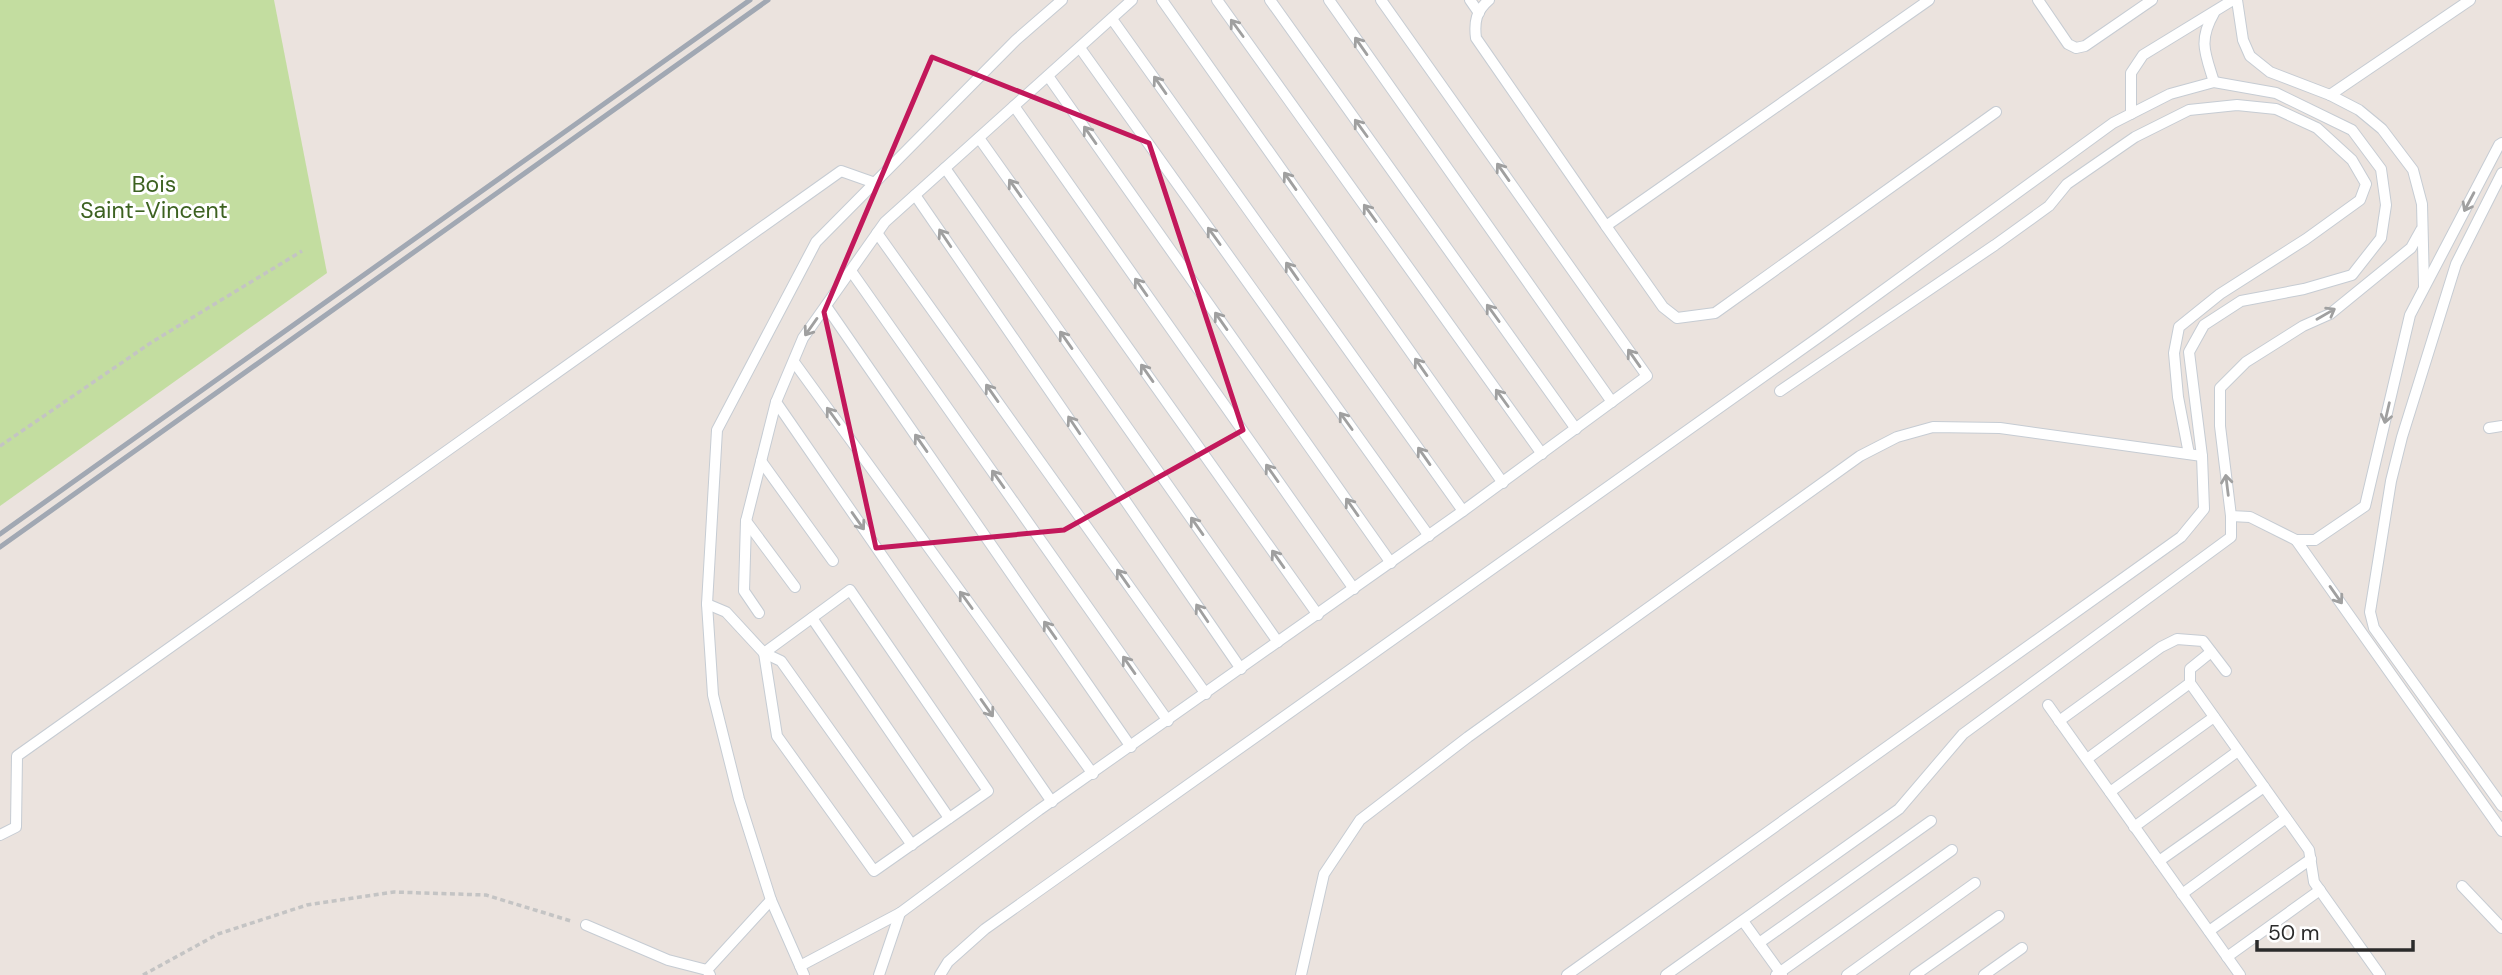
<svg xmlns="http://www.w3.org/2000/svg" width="2502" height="975" viewBox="0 0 2502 975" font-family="'DM Sans',sans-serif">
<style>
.green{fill:#c3dda0}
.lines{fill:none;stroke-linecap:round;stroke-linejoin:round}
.service-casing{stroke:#c6ccd3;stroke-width:12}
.path{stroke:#c4c4c4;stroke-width:3.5;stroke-dasharray:5 3.5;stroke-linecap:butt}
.service{stroke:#fff;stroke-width:10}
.rail{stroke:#a1a8b3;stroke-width:5}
.oneway{stroke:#a0a0a0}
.marked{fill:none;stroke:#c2185b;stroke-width:5;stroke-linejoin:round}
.labels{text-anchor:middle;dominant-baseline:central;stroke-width:6;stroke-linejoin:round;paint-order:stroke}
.park-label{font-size:23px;fill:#3d6221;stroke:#fff}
</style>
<rect width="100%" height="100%" fill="#ebe3de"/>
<!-- green -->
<polygon class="green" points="0,0 274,0 327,273 0,506"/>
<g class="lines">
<defs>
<g id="service">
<polyline points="1162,0 1503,483"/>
<polyline points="1217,0 1542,454"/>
<polyline points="1270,0 1576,429"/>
<polyline points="1329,0 1612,402"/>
<polyline points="1470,0 1479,13"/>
<path d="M1489,0C1476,11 1474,22 1476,38L1606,226L1929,0"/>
<polyline points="2038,0 2068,44 2076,48 2085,46 2152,0"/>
<polyline points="2237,0 2243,40 2250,56 2270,72 2330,95 2359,110 2382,129 2413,170 2422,204 2424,286"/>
<polyline points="1112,19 1463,511"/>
<polyline points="1080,48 1429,536"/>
<polyline points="1048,76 1391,563"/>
<path d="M2214,82C2205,53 2198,41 2214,13"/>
<polyline points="2330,95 2470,0"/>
<polyline points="1014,106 1354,589"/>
<polyline points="2131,114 2131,73 2143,55 2233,0"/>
<polyline points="979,138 1318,615"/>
<polyline points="945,168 1278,642"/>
<polyline points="2502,173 2456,264 2402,437 2391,481 2370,612 2374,628 2502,806"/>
<polyline points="915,195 1241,669"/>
<polyline points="1606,226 1663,307 1677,318 1715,313 1996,112"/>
<polyline points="2421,230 2411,248 2330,314 2303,326 2246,362 2220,388 2220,426 2231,516 2250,517 2296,540 2315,540 2365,506 2410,315 2499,145 2502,143"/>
<polyline points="877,233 1206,694"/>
<polyline points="851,271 1168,721"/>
<polyline points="826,306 1131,747"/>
<polyline points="794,362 1093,774"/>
<polyline points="1780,391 1995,245 2049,206 2067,184 2135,137 2189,110 2237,105 2276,109 2317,128 2352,160 2366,184 2360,200 2306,239 2220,294 2179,327 2174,353 2178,397 2189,454"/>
<polyline points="2489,428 2502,426"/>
<polyline points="761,461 833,561"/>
<polyline points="746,521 795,587"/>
<polyline points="2296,540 2502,831"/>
<polygon points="850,590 988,791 874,871 777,736 764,653"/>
<polyline points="707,604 726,612 764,653 781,661 912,845"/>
<polyline points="759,613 744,591 746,521 776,402"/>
<polyline points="812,618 949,818"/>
<polyline points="2211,652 2190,669 2190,683 2309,850 2314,882 2380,975"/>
<polyline points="2048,705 2240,975"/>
<polyline points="2059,721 2161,647 2177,639 2203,641 2226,671"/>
<polyline points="2087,759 2190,683"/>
<polyline points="2110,792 2214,717"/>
<polyline points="1052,802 776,402 803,338 885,222 1132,0"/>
<polyline points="2134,827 2238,751"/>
<polyline points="0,835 16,827 17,756 841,171 875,183"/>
<polyline points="2159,861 2264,787"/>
<polyline points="2462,886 2502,928"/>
<polyline points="2182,894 2286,818"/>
<polyline points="1743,921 1782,975"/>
<polyline points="586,925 668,960 707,970"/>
<polyline points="2209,931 2311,859"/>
<polyline points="1759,943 1931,821"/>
<polyline points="2227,957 2320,890"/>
<polyline points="800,966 900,913 1039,810 1463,511 1647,376 1381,0"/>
<polyline points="710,975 707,970 771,900"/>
<polyline points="804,975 771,900 739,799 713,695 707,604 717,430 816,242 1016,40 1062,0"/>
<polyline points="879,975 900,913"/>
<polyline points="940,975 948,962 985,929 1819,337 2113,123 2170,94 2214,82 2276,93 2352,130 2381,169 2386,205 2381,238 2352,275 2304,289 2241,301 2204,325 2189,352 2202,456 2204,509 2181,537 1567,975"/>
<polyline points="1301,975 1324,874 1360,820 1468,737 1860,456 1897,437 1933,427 2000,428 2202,456"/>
<polyline points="1666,975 1899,809 1963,734 2231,537 2231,516"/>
<polyline points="1776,975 1952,850"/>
<polyline points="1847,975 1975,883"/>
<polyline points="1915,975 1999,916"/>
<polyline points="1984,975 2022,948"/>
</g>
</defs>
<!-- service casing -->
<use href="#service" class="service-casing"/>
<!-- path -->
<g class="path">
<polyline points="0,446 152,342 302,251"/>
<polyline points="143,975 218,934 307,905 394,892 486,895 571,921"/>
</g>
<!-- service -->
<use href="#service" class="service"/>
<!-- rail -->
<g class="rail">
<polyline points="0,534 750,0"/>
<polyline points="0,547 768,0"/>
</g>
</g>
<!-- one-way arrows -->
<defs><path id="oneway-shaft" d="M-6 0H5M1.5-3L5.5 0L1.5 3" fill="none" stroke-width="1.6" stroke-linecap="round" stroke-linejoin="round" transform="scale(1.75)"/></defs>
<g class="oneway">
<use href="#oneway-shaft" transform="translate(1237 28) rotate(-126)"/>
<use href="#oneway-shaft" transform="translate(1361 46) rotate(-125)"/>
<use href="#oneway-shaft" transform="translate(1160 85) rotate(-125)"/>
<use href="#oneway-shaft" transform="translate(1361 128) rotate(-126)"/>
<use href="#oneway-shaft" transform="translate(1090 135) rotate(-125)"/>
<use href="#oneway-shaft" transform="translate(1503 172) rotate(-125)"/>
<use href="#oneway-shaft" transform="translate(1290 181) rotate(-125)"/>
<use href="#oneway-shaft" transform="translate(1015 188) rotate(-125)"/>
<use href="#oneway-shaft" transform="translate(2469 202) rotate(118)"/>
<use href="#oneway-shaft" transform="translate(1370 213) rotate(-126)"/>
<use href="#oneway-shaft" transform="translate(1214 236) rotate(-126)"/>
<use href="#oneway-shaft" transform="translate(945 238) rotate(-124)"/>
<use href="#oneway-shaft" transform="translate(1292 271) rotate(-125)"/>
<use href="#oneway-shaft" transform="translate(1141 287) rotate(-125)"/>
<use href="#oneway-shaft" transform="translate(1493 313) rotate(-126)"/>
<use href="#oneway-shaft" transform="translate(2326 314) rotate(-30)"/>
<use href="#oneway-shaft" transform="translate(1221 321) rotate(-125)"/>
<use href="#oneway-shaft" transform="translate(811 327) rotate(125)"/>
<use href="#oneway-shaft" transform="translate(1066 340) rotate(-125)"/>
<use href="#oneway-shaft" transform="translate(1634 358) rotate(-125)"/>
<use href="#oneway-shaft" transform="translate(1421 367) rotate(-125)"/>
<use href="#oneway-shaft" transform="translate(1147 373) rotate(-125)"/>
<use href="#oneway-shaft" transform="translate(992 393) rotate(-125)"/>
<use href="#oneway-shaft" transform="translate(1502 398) rotate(-126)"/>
<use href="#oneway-shaft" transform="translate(2387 413) rotate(103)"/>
<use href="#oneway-shaft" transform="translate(833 416) rotate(-126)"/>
<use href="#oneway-shaft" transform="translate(1346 421) rotate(-126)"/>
<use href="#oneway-shaft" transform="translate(1074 425) rotate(-124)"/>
<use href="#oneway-shaft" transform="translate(921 443) rotate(-125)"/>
<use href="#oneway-shaft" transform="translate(1424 456) rotate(-125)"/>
<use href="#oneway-shaft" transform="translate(1272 473) rotate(-125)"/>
<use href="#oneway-shaft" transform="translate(998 479) rotate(-125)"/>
<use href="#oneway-shaft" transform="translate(2227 485) rotate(-97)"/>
<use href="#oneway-shaft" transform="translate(1352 507) rotate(-125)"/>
<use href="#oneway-shaft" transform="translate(858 521) rotate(55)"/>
<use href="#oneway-shaft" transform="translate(1197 526) rotate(-125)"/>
<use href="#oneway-shaft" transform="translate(1278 559) rotate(-125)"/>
<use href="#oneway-shaft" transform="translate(1123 578) rotate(-125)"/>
<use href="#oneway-shaft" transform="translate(2336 595) rotate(55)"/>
<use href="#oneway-shaft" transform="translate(966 600) rotate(-126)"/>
<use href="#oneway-shaft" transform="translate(1202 613) rotate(-124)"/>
<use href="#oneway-shaft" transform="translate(1050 630) rotate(-125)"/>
<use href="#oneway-shaft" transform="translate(1129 665) rotate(-125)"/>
<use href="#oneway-shaft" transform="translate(987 708) rotate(55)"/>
</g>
<!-- marked area -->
<path class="marked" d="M932,57L1149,143L1243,430L1064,530L876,548L824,312Z"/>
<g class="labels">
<!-- park labels -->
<g class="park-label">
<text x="154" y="184">Bois<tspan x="154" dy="26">Saint-Vincent</tspan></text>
</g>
</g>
<!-- scale -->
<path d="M2257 940v10h156v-10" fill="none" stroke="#2b2b2b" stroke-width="3.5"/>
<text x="2268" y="940" font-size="21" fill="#2b2b2b" stroke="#ffffff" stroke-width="5" paint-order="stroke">50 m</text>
</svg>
